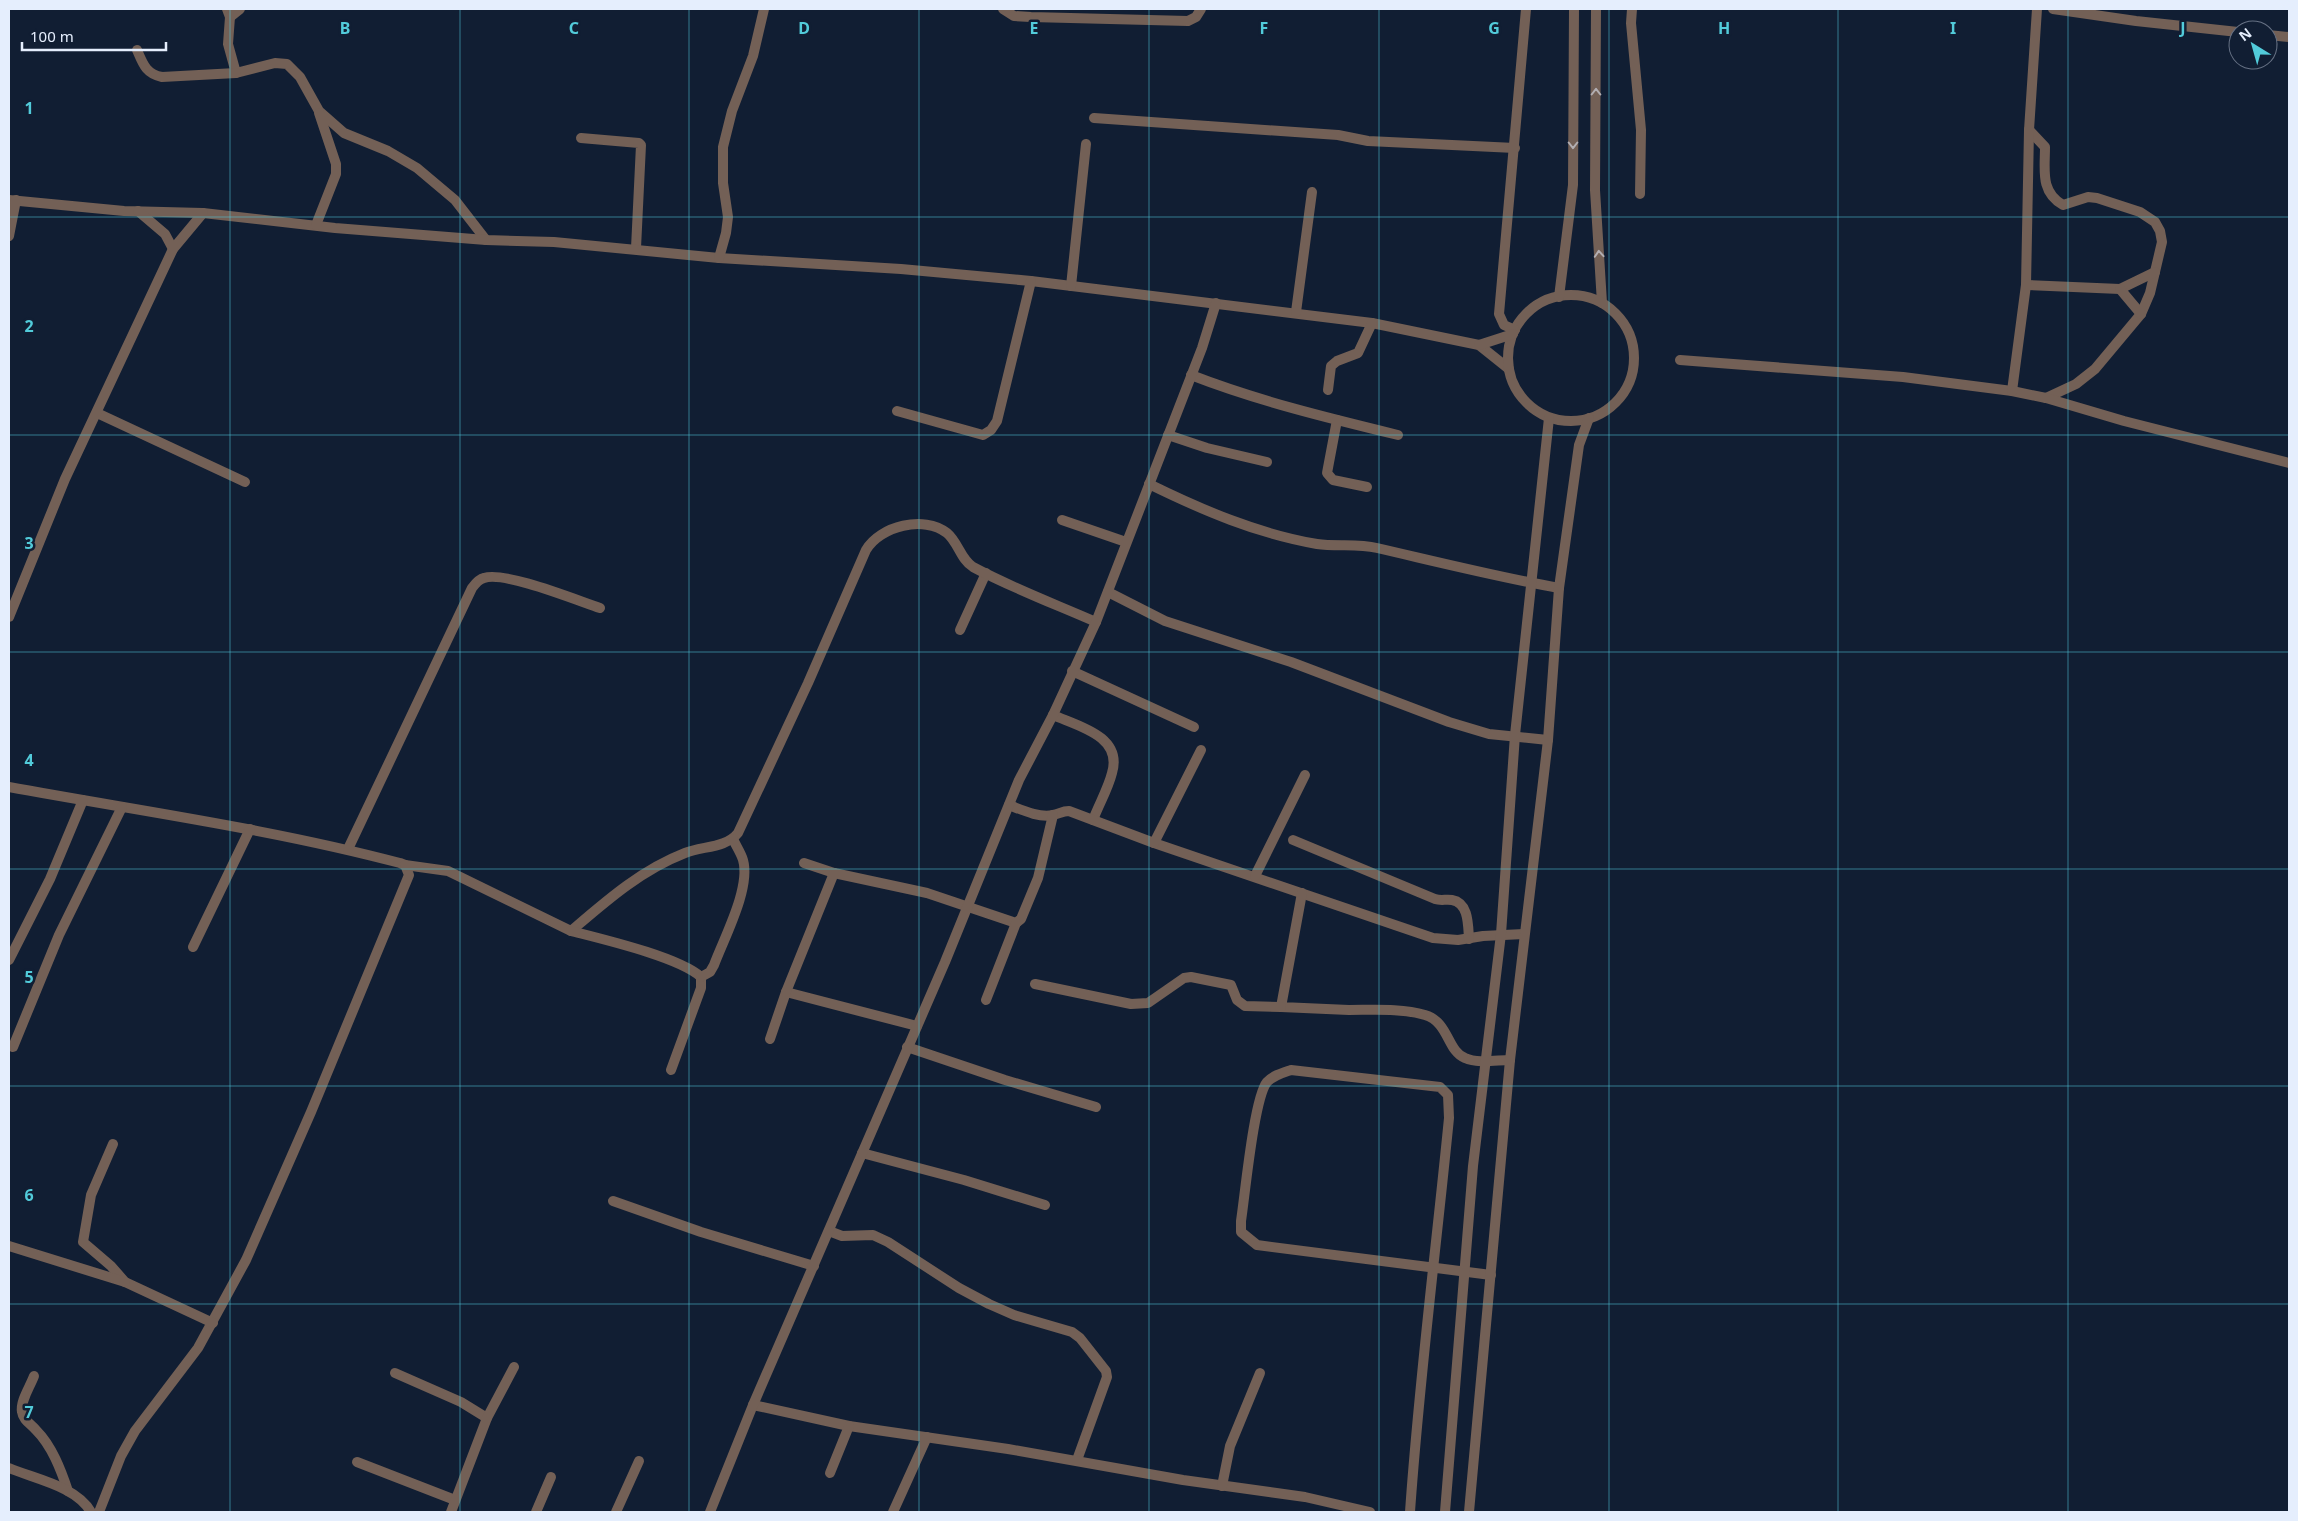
<svg xmlns="http://www.w3.org/2000/svg" width="2298" height="1521" viewBox="0 0 2298 1521" font-family="'Noto Sans',sans-serif">
<style>
.lines{fill:none;stroke-linecap:round;stroke-linejoin:round}
.minor{stroke:#736056;stroke-width:10}
.oneway{stroke:#b2aeb2}
.grid{fill:none;stroke:#52cbda;stroke-width:1;stroke-opacity:0.55}
.grid-label{font-size:16px;text-anchor:middle;font-weight:bold;fill:#52cbda;stroke:#111e33;stroke-width:5;stroke-linejoin:round;paint-order:stroke}
</style>
<rect width="100%" height="100%" fill="#111e33"/>
<g class="lines">
<!-- minor -->
<g class="minor">
<polyline points="227,9 230,17 228,44 236,73 275,63 287,64 300,77 319,111 344,133 388,151 417,168 455,200 486,240"/>
<polyline points="1003,9 1014,16 1031,17 1188,21 1196,17 1201,9"/>
<polyline points="1596,9 1595,190 1602,303"/>
<polyline points="1632,9 1631,23 1641,130 1640,194"/>
<polyline points="2053,9 2136,21 2238,32"/>
<polyline points="230,17 240,9"/>
<polyline points="2268,35 2289,37"/>
<path d="M137,50C143,64 146,74 162,77L236,73"/>
<polyline points="1094,118 1338,135 1368,141 1515,148"/>
<path d="M2029,130L2045,147C2045,170 2040,192 2063,205L2088,197L2097,198L2140,212L2155,222L2160,231L2162,242L2150,293L2141,314L2095,369L2076,384L2046,398"/>
<polyline points="581,138 639,143 641,145 636,248"/>
<polyline points="9,200 124,211 203,213 335,228 486,240 554,242 719,258 901,269 1031,281 1372,323 1479,345 1509,369"/>
<polyline points="138,211 165,234 173,249"/>
<polyline points="316,225 336,174 336,164 319,113"/>
<polyline points="9,236 16,200"/>
<polyline points="719,258 726,233 728,217 723,183 723,147 732,111 753,56 764,9"/>
<polyline points="2026,285 2120,289 2155,272"/>
<polyline points="1071,286 1086,144"/>
<polyline points="2120,289 2141,314"/>
<circle cx="1571" cy="358" r="63"/>
<polyline points="1559,297 1573,185 1574,9"/>
<polyline points="1296,312 1312,192"/>
<polyline points="1515,330 1504,325 1499,314 1526,9"/>
<polyline points="1479,345 1513,334"/>
<polyline points="1680,360 1903,377 2012,391 2046,398 2124,421 2289,463"/>
<path d="M1191,375C1258,401 1328,418 1398,435"/>
<polyline points="1328,390 1331,366 1337,361 1358,353 1372,323"/>
<polyline points="2012,391 2026,285 2029,130 2037,9"/>
<polyline points="897,411 983,435 991,430 997,421 1031,281"/>
<polyline points="97,413 245,482"/>
<polyline points="1337,420 1327,473 1333,480 1367,487"/>
<polyline points="1168,435 1207,448 1267,462"/>
<path d="M1149,484C1202,510 1258,534 1317,544C1337,547 1357,543 1377,548C1438,562 1498,577 1559,588"/>
<polyline points="1062,520 1126,542"/>
<polyline points="1108,592 1165,621 1291,662 1449,722 1489,734 1548,740"/>
<polyline points="9,617 65,479 173,249 203,213"/>
<polyline points="960,630 986,573"/>
<polyline points="1072,671 1194,727"/>
<path d="M1053,715C1078,726 1123,736 1112,773C1108,789 1099,804 1093,820"/>
<path d="M9,787C140,811 271,829 400,863L405,865L409,875L311,1112L246,1260L198,1348L135,1431L121,1456L99,1512"/>
<path d="M1009,805C1022,810 1039,818 1053,815C1059,814 1062,811 1069,811L1154,843L1433,938L1458,940L1483,936L1524,934"/>
<path d="M1293,840L1435,899C1441,901 1446,899 1452,900C1469,903 1468,925 1469,939"/>
<polyline points="1154,843 1201,750"/>
<path d="M348,849L472,588C475,584 479,579 484,578C505,571 576,600 600,608"/>
<polyline points="804,863 834,873 927,893 1016,923 1021,919 1038,878 1053,815"/>
<path d="M405,865L448,871L571,931C606,901 641,870 685,853C703,846 726,848 738,833L808,683L866,550C880,526 924,515 947,533C958,542 961,560 973,567C1012,588 1055,604 1096,622"/>
<polyline points="1255,876 1305,775"/>
<path d="M1302,893L1281,1007C1304,1008 1326,1009 1349,1010C1373,1010 1402,1008 1425,1015C1449,1022 1447,1051 1465,1058C1478,1064 1497,1060 1510,1060"/>
<path d="M571,931C602,939 679,957 701,977V988L671,1070"/>
<polyline points="193,947 250,829"/>
<polyline points="9,960 50,879 83,800"/>
<path d="M701,977L710,972L714,965C724,938 751,888 743,860C741,853 736,846 733,839"/>
<polyline points="1035,984 1131,1004 1148,1003 1184,978 1191,977 1231,985 1237,1000 1245,1006 1281,1007"/>
<polyline points="786,992 917,1026"/>
<polyline points="986,1000 1016,923"/>
<polyline points="770,1039 786,992 834,873"/>
<polyline points="13,1047 59,935 122,807"/>
<polyline points="907,1047 1005,1080 1096,1107"/>
<polyline points="113,1144 91,1195 83,1242 111,1266 125,1282 213,1323"/>
<polyline points="862,1153 964,1180 1045,1205"/>
<polyline points="613,1201 701,1232 814,1266"/>
<polyline points="829,1231 842,1236 873,1235 888,1242 959,1288 989,1304 1014,1315 1072,1332 1080,1338 1106,1371 1107,1377 1077,1460"/>
<polyline points="9,1246 125,1282"/>
<polyline points="395,1373 461,1402 487,1418"/>
<path d="M34,1376C30,1387 20,1401 22,1412C23,1420 31,1424 36,1430C52,1446 61,1470 68,1491"/>
<polyline points="753,1405 849,1426 1008,1449 1183,1480 1305,1497 1370,1512"/>
<polyline points="357,1462 455,1500"/>
<path d="M9,1468C35,1479 76,1486 91,1512"/>
<polyline points="830,1473 849,1426"/>
<polyline points="1222,1486 1230,1446 1260,1373"/>
<polyline points="451,1512 487,1418 514,1367"/>
<polyline points="536,1512 551,1477"/>
<polyline points="616,1512 639,1461"/>
<polyline points="710,1512 753,1405 945,962 1019,780 1053,715 1096,622 1202,348 1216,303"/>
<polyline points="893,1512 927,1437"/>
<path d="M1410,1512C1419,1381 1436,1250 1449,1118L1448,1095L1440,1087L1291,1070C1282,1073 1274,1075 1267,1082C1254,1098 1245,1195 1241,1221V1232L1257,1245L1491,1275"/>
<polyline points="1445,1512 1473,1166 1501,934 1515,735 1549,418"/>
<polyline points="1469,1512 1510,1060 1548,740 1559,588 1579,445 1589,418"/>
</g>
</g>
<!-- one-way arrows -->
<defs><path id="oneway-chevron" d="M-2-3.5L2.5 0L-2 3.5" fill="none" stroke-width="1.6" stroke-linecap="round" stroke-linejoin="round" transform="scale(1.25)"/></defs>
<g class="oneway">
<use href="#oneway-chevron" transform="translate(1596 92) rotate(-90)"/>
<use href="#oneway-chevron" transform="translate(1573 145) rotate(90)"/>
<use href="#oneway-chevron" transform="translate(1599 254) rotate(-94)"/>
</g>
<!-- grid -->
<path class="grid" d="M230,9V1512M460,9V1512M689,9V1512M919,9V1512M1149,9V1512M1379,9V1512M1609,9V1512M1838,9V1512M2068,9V1512M9,217H2289M9,435H2289M9,652H2289M9,869H2289M9,1086H2289M9,1304H2289"/>
<g class="grid-label">
<text x="345" y="34">B</text>
<text x="574" y="34">C</text>
<text x="804" y="34">D</text>
<text x="1034" y="34">E</text>
<text x="1264" y="34">F</text>
<text x="1494" y="34">G</text>
<text x="1724" y="34">H</text>
<text x="1953" y="34">I</text>
<text x="2183" y="34">J</text>
<text x="29" y="114">1</text>
<text x="29" y="332">2</text>
<text x="29" y="549">3</text>
<text x="29" y="766">4</text>
<text x="29" y="983">5</text>
<text x="29" y="1201">6</text>
<text x="29" y="1418">7</text>
</g>
<!-- border -->
<rect width="2298" height="1521" fill="none" stroke="#e5eefd" stroke-width="20"/>
<!-- north arrow -->
<g transform="translate(2253 45) rotate(323)"><circle r="24" fill="#111e33" stroke="#667184"/>
<path d="M0-4L9 19L0 12L-9 19Z" fill="#52cbda"/>
<text y="-8" font-size="14" font-weight="bold" text-anchor="middle" fill="#e5eefd">N</text>
</g>
<!-- scale -->
<path d="M22 42v8h144v-8" fill="none" stroke="#e5eefd" stroke-width="2.5"/>
<text x="30" y="42" font-size="15" fill="#e5eefd" stroke="#111e33" stroke-width="4" paint-order="stroke">100 m</text>
</svg>
